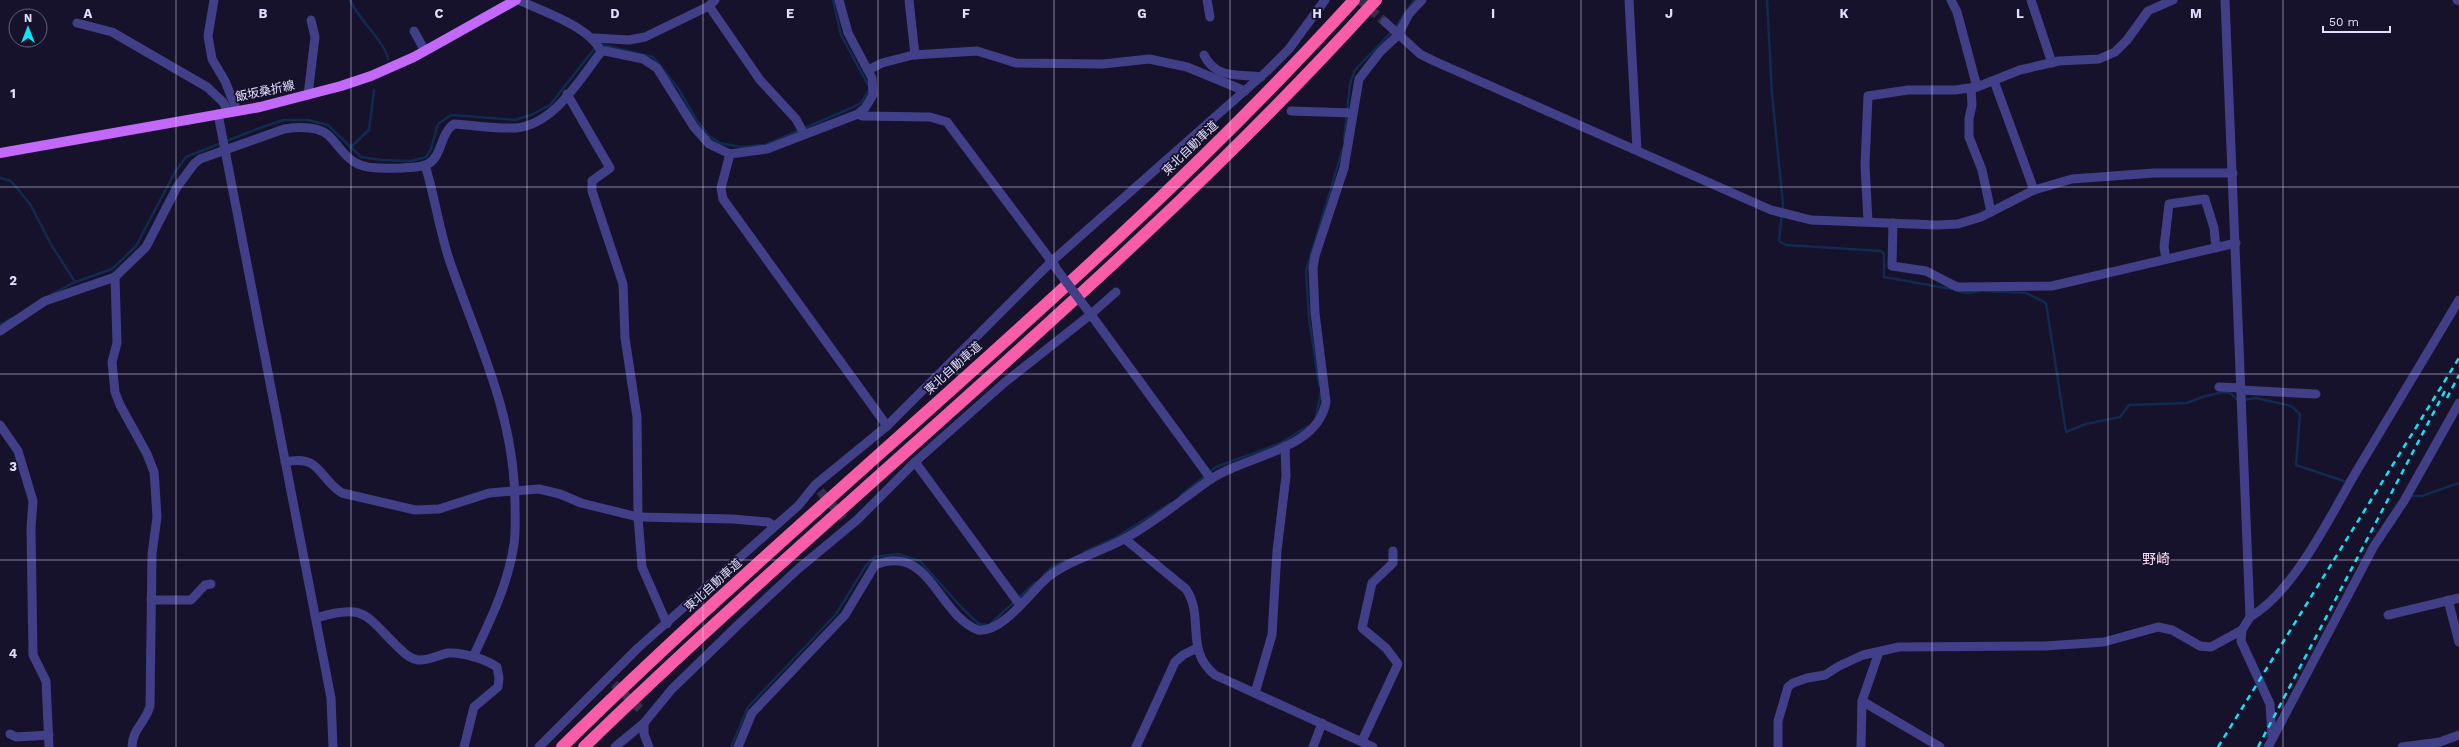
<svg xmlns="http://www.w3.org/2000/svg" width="2459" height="747" viewBox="0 0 2459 747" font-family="'Work Sans','Noto Sans JP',sans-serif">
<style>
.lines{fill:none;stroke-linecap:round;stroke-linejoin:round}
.stream{stroke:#112a50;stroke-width:2.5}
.minor-tunnel{stroke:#34304b;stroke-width:9;stroke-dasharray:9 4.5;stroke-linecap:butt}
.minor{stroke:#413f88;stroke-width:9}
.major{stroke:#c269fa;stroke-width:10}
.highway{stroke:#f95daa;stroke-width:12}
.rail{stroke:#11e2f7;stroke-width:2.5;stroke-dasharray:6 5;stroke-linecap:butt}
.minor-bridge{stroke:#413f88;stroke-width:9}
.grid{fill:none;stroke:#e1ddfe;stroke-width:1;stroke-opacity:0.55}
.labels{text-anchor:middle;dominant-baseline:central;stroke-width:3.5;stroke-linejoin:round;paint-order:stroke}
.street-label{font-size:12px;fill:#e1ddfe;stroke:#16122b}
.quarter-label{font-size:14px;fill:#fedff3;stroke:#16122b}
.grid-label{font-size:13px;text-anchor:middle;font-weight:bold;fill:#e1ddfe;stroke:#16122b;stroke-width:3.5;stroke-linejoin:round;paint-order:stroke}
</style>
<rect width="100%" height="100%" fill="#16122b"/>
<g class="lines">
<!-- stream -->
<g class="stream">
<path d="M350,0C358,19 385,42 388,59"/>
<polyline points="833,0 841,35 868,85"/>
<polyline points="1767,0 1772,94 1783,204 1779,241 1786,245 1881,251 1884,254 1884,277 1951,289"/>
<polyline points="599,44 653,57 678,88 696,119 709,136 720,143 740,147 765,145 849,109 861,103 869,90"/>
<polyline points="1344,141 1350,84 1355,70 1397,26 1406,11 1415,0"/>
<polyline points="350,148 369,130 374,90"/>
<polyline points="0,178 11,181 30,204 52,246 75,282"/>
<polyline points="1958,291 1967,293 1980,291"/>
<polyline points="1985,291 2026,293 2046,303 2066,432 2086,424 2120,417 2129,405 2187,403 2202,397 2223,392 2230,393 2238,400"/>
<polyline points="52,294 75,282 112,269 136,246 175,172 186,157 257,129 284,120 308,120 328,125 361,157 381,160 411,161 426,157 431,149 438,124 451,115 515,120 531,115 550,105 595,48"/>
<polyline points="0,325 12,318"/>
<polyline points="1319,385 1309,318 1306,271 1343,148"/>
<polyline points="2243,400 2256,398 2291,406 2300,414 2296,465 2344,481"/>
<polyline points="1316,416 1321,392"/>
<polyline points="1210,472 1216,467 1281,443 1308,426"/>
<polyline points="1180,496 1206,475"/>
<polyline points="2410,496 2422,496 2459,483"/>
<polyline points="1084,552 1115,538 1171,503"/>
<polyline points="1044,575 1052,567 1066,560"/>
<polyline points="991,623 1036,582"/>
<polyline points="731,747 748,707 836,614 865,567 875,557 898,554 920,561 962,608 979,624 986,625"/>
</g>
<!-- minor-tunnel -->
<g class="minor-tunnel">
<polyline points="1360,0 1385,22"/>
<polyline points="820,491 845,520"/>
<polyline points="614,684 642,711"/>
</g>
<!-- minor -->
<g class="minor">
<polyline points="214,0 208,36 212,59 225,81 237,111"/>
<path d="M518,0C542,11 591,27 601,52"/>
<polyline points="909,0 915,55"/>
<polyline points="1207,0 1210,17"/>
<polyline points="1629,0 1637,150"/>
<polyline points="1951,0 1957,12 1977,87"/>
<polyline points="2031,0 2052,63"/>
<polyline points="2225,0 2250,617 2242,630 2241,641 2270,704 2272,736"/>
<polyline points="2457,0 2459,1"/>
<polyline points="709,6 760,80 796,119 804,134"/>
<polyline points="1385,22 1420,54 1434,61 1771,210 1811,220 1937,225 1958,224 1981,217 2034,190 2072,179 2154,173 2233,173"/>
<polyline points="77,23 112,32 207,87 223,102 228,112"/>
<polyline points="414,31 425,51"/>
<polyline points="594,38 629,40 645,37 709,6 715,0"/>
<path d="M1204,55C1216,79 1237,74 1261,77"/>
<polyline points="868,70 882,63 913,55 977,51 1016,63 1103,64 1149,59 1187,67 1245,91"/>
<polyline points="1994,81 2034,190"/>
<polyline points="1971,88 1972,105 1969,119 1969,137 1982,170 1991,212"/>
<polyline points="567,94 610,168 592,181 592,191 623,284 625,338 637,417 638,517 642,567 667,624"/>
<polyline points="308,95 315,37 311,20"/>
<polyline points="1291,111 1353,113"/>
<polyline points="218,114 331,698 333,747"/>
<polyline points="858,114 862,116 930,117 947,122 1055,266"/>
<polyline points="730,154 721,188 723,199 887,426"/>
<path d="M425,165C435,197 439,230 450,262C478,343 514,413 515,502C515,516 516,531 514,544C508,585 490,621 473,657"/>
<polyline points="1868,222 1865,165 1868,96 1908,90 1955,90 1977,87 2020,70 2059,61 2099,59 2115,52 2127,40 2148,11 2173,0"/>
<polyline points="1893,223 1892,266 1926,271 1957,287 2052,286 2236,243"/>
<polyline points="2166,259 2164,247 2169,204 2205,199 2214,228 2216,248"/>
<polyline points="1089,312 1211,479"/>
<polyline points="0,331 45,301 115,277"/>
<polyline points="2219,387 2241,388"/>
<polyline points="2241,390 2316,394"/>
<polyline points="0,425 18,451 33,501 31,528 33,655 46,681 49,747"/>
<path d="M285,462C321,454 318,478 342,493L415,510L439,509L489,493L539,489L560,494L581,503L638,517L733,519L768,522L774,526"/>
<polyline points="915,462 1020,605"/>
<path d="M1125,539L1186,589C1205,617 1184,650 1215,675L1373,747"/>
<polyline points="151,600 191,600 205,585 211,584"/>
<polyline points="2448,600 2459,642"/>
<polyline points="2388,615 2459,598"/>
<path d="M2250,617C2295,591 2330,516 2356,472C2391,414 2425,357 2459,300"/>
<path d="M316,618C367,602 366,617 400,649C405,654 411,659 418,660C428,661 438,655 448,653C463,652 485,659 497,667L499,678L498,687L474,707L464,747"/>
<polyline points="1255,693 1272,635 1277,551 1286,476 1285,446"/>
<polyline points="1862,701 1940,747"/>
<polyline points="644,723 644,734 649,747"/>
<polyline points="10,734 16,737 49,735"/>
<polyline points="1362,741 1398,664 1386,648 1362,628 1372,583 1393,563 1393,551"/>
<path d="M132,747C132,729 146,722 150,706L152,554L157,517L155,485L154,472L147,454L120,405L115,392L112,362L117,343L115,277L146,247L177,187L194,164L200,159L284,129C297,127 317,126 328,135C338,144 344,157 356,163C369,170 387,168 401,168C410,167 420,168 428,164C442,157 440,133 454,124C474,125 494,129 515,128C554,125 579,80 601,52L605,51L643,59L657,68L694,127L709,144L730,154L767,149L858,114L865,108L873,95L872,78L848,33L839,0"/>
<polyline points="539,747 638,648 799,505 815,485 887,426 1051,262 1267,71 1289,49 1325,0"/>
<polyline points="615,747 644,723 672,689 741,622 798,569 857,520 915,462 1004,383 1090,315 1116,292"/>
<path d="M738,747L752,713L845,615L875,565C930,543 936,613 978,630C1003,633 1030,592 1048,577C1070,560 1100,552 1124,539C1154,523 1181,500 1208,481C1244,455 1317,452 1326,402L1315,313L1313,268L1315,256L1344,168L1359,79L1380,52L1398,35L1409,14L1422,0"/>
<polyline points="1136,747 1175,662 1183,655 1197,648"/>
<polyline points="1313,747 1322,723"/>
<polyline points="1778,747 1778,721 1788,687 1793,683 1807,678 1825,675 1839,666 1863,655 1899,647 2045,646 2104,642 2158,627 2172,630 2200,646 2211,647 2242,630"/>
<polyline points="1861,747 1862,701 1879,652"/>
<polyline points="2268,747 2374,546 2404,501 2459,403"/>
<polyline points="2402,747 2440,742 2459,735"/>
</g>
<!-- major -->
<polyline class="major" points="0,153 260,107 341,86 371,76 414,57 516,0"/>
<!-- highway -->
<g class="highway">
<path d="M562,747C821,492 1110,269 1354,0"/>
<path d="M584,747C844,494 1132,270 1376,0"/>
</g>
<!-- rail -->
<g class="rail">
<polyline points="2447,398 2459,375"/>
<polyline points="2218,747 2459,358"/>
<polyline points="2258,747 2446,389"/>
</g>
<!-- minor-bridge -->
<polyline class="minor-bridge" points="1055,267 1089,312"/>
</g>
<!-- grid -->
<path class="grid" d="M176,0V747M351,0V747M527,0V747M703,0V747M878,0V747M1054,0V747M1230,0V747M1405,0V747M1581,0V747M1756,0V747M1932,0V747M2108,0V747M2283,0V747M0,187H2459M0,374H2459M0,560H2459"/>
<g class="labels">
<!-- street labels -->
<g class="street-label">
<text transform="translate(265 91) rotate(-12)">飯坂桑折線</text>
<text transform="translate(1190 148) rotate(-44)">東北自動車道</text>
<text transform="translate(953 368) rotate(-42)">東北自動車道</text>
<text transform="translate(713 585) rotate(-42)">東北自動車道</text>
</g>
<!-- quarter labels -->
<g class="quarter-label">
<text x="2156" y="559">野崎</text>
</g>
</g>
<g class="grid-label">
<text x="88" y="18">A</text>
<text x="263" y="18">B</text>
<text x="439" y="18">C</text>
<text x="615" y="18">D</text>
<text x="790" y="18">E</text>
<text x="966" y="18">F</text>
<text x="1142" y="18">G</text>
<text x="1317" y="18">H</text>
<text x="1493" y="18">I</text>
<text x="1669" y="18">J</text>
<text x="1844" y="18">K</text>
<text x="2020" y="18">L</text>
<text x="2196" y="18">M</text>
<text x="13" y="98">1</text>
<text x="13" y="285">2</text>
<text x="13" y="471">3</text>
<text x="13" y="658">4</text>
</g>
<!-- north arrow -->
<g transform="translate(28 28)"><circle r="19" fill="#16122b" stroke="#67637f"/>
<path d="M0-3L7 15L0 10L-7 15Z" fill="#11e2f7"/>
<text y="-6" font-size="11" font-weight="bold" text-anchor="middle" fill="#e1ddfe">N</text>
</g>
<!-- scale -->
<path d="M2323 26v6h67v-6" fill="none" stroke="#e1ddfe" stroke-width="2"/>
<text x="2329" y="26" font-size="12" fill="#e1ddfe" stroke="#16122b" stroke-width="3" paint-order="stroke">50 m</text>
</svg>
